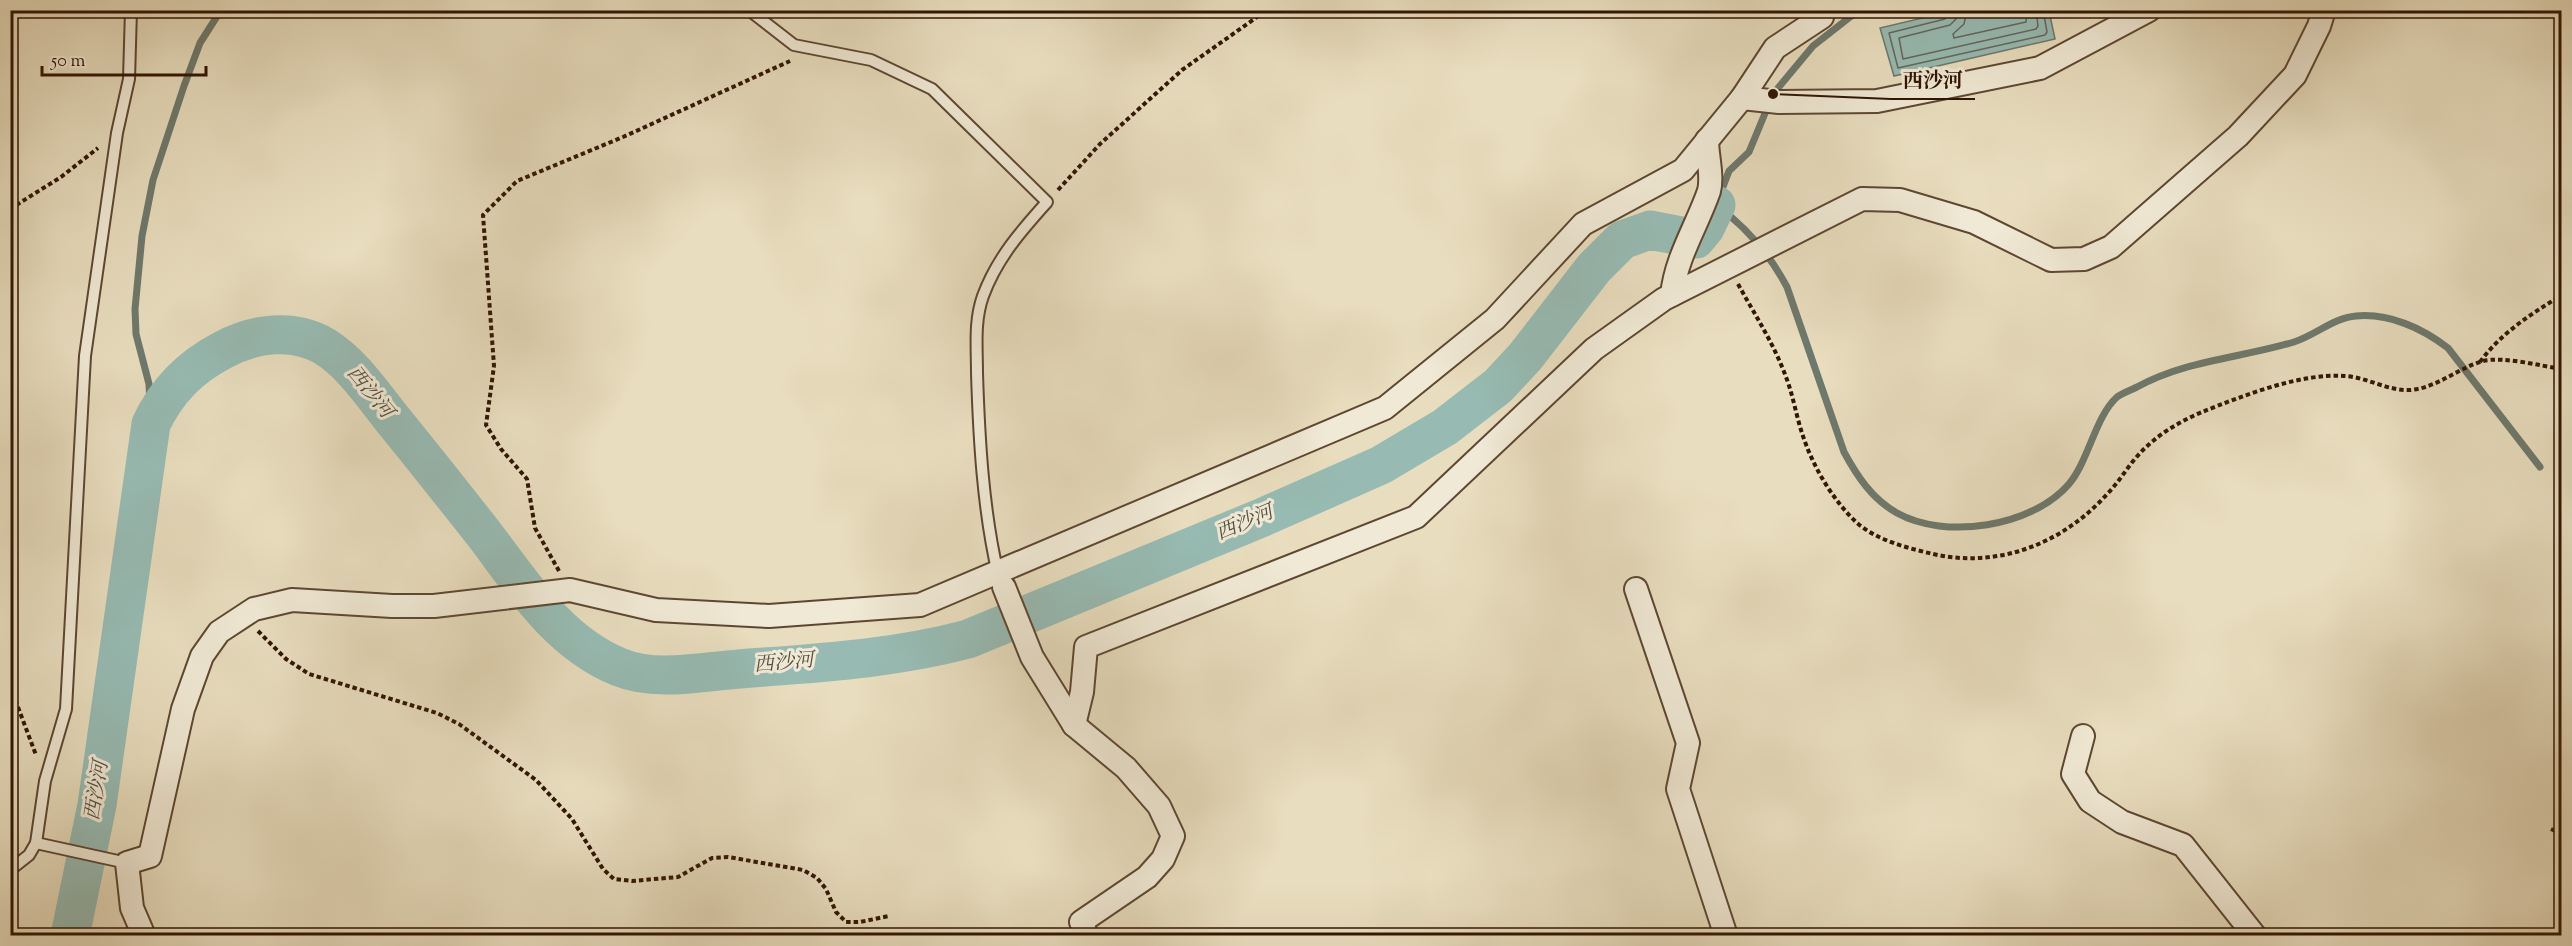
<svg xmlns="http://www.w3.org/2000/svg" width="2572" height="946" viewBox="0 0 2572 946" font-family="'Sorts Mill Goudy','Noto Serif SC',serif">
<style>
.water{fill:#97bbb3;stroke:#6e796d;stroke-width:1.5}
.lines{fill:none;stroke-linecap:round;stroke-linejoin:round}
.shore{stroke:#64685b;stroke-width:1.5}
.stream{stroke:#6e796d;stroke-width:7}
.river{stroke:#97bbb3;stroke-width:39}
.service-casing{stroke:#5e4732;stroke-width:14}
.minor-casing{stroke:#5e4732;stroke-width:26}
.path{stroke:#301503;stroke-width:4;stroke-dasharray:4.5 3;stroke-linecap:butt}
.service{stroke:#f0e9d5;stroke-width:10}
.minor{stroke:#f0e9d5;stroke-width:22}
.labels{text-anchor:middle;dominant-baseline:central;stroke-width:6;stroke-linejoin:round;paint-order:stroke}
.water-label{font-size:20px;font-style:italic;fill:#544f41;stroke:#f0e9d5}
.leader{fill:none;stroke:#301503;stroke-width:2}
.callout-dot{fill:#301503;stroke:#f0e9d5;stroke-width:2}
.callout-label{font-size:20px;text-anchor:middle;font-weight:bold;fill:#301503;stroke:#f0e9d5;stroke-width:6;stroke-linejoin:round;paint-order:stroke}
</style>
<rect width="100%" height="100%" fill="#e8ddbe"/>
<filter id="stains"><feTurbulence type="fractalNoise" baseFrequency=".00333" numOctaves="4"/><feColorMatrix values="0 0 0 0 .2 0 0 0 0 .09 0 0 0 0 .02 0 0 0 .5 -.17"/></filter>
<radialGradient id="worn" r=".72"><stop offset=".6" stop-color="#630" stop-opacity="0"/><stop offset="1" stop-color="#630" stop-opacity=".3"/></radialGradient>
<!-- water -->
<polygon class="water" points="1956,10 2049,11 2055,39 1894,76 1880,28"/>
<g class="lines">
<!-- shore -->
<g class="shore">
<polyline points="1950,10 1945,19 1889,33 1898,68 2045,35 2047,32 2043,10"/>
<polyline points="1958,10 1956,19 1950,25 1899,38 1903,59 2036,29 2038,26 2036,10"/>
<polyline points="1967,10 1964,24 1953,34 1954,38 2026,22 2027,10"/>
</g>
<!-- stream -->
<g class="stream">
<path d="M1863,10L1850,17L1813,46L1773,94L1749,152L1729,171L1716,205C1745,226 1770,255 1787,287L1844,452C1857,476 1872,499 1897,513C1945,540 2032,527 2069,484C2089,460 2095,417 2117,397C2122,393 2131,390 2137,387C2186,360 2241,358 2294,342C2316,335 2333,318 2356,316C2389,313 2422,328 2448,348L2540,467"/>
<polyline points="151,424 149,384 136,334 135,309 142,236 153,180 184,86 200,43 221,10"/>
</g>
<!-- river -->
<path class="river" d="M70,936L97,805L151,424C167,390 190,367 223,350C254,333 293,328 324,346C352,363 373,395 393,420C424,458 454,496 484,534C522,584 558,642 619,667C655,682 700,672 739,669C816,663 893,659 968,639L1261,518L1381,465L1445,427L1498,386L1525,357L1594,268L1622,240L1650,230L1696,239L1705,228L1716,205"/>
<defs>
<g id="service">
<path d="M749,10L794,45L871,60L932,89L1047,202C1021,231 997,258 983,296C974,321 977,347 977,373C979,438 983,510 998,574"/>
<polyline points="36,843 127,863"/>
<polyline points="10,870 29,855 36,843 45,781 66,709 85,356 117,133 129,79 131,10"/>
</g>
<g id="minor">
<polyline points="1742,98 1779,102 1877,101 2040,68 2149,10"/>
<path d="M1672,295C1676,257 1697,226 1709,191C1713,176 1707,155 1707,140"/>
<polyline points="1004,587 1032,657 1074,725 1126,768 1159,806 1173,836 1163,859 1147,877 1081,922 1087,936"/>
<polyline points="1636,589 1688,743 1678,789 1726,936"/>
<polyline points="1074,725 1082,692 1086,647 1416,517 1594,349 1664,299 1862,199 1900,200 1974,222 2051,260 2084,259 2111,247 2238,136 2295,75 2319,26 2324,10"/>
<polyline points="2083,736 2073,774 2090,801 2122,822 2183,845 2255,936"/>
<polyline points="144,936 132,908 127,863 150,856 183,709 202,656 219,632 254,609 292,600 392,606 434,606 570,590 656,610 769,616 920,605 1385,408 1495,319 1583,224 1683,170 1742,98 1775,48 1822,17"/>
</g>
</defs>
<!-- service casing -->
<use href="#service" class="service-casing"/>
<!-- minor casing -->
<use href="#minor" class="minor-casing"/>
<!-- path -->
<g class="path">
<polyline points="1058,190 1100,144 1182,70 1267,10"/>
<polyline points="10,209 61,177 98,148"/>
<path d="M1738,284C1755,315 1774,344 1786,377C1793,395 1796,415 1802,433C1812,465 1832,499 1856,522C1876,540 1907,548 1933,554C1999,569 2064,543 2108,493C2118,483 2125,471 2134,460C2152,438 2176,423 2202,412C2242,396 2300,373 2344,376C2367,377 2387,391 2410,390C2437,388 2458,368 2483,361C2503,356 2541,366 2562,369"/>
<path d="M2480,362C2501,333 2531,314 2562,295"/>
<polyline points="559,571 535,528 527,479 501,449 486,425 494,366 483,215 517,181 623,137 790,61"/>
<polyline points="258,631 286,659 309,674 437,713 459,724 536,780 572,819 603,869 614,879 632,881 678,877 712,858 728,857 803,870 817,878 826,889 836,912 846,922 860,922 889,916"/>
<polyline points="10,686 36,755"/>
<polyline points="2551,829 2562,834"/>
</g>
<!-- service -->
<use href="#service" class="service"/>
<!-- minor -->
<use href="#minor" class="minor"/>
</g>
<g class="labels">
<!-- water labels -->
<g class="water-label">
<text transform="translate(369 393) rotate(51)">西沙河</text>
<text transform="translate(1245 524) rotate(-23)">西沙河</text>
<text transform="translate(784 664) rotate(-5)">西沙河</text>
<text transform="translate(98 791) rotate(-81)">西沙河</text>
</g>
</g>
<!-- callouts -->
<path class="leader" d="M1773 94L1891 99H1975"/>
<circle class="callout-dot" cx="1773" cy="94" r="6"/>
<g class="callout-label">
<text x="1933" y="87">西沙河</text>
</g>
<!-- margin -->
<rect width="2572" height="946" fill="none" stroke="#e8ddbe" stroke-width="36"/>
<rect x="12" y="12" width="2548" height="922" fill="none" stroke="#301503" stroke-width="3"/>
<rect x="18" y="18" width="2536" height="910" fill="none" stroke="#301503" stroke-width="1.5"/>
<!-- scale -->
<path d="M42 66v9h164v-9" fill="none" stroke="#301503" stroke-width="3"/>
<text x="51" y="66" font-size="18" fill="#301503" stroke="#f0e9d5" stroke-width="4.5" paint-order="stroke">50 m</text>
<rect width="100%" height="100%" filter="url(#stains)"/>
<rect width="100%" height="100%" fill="url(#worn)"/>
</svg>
